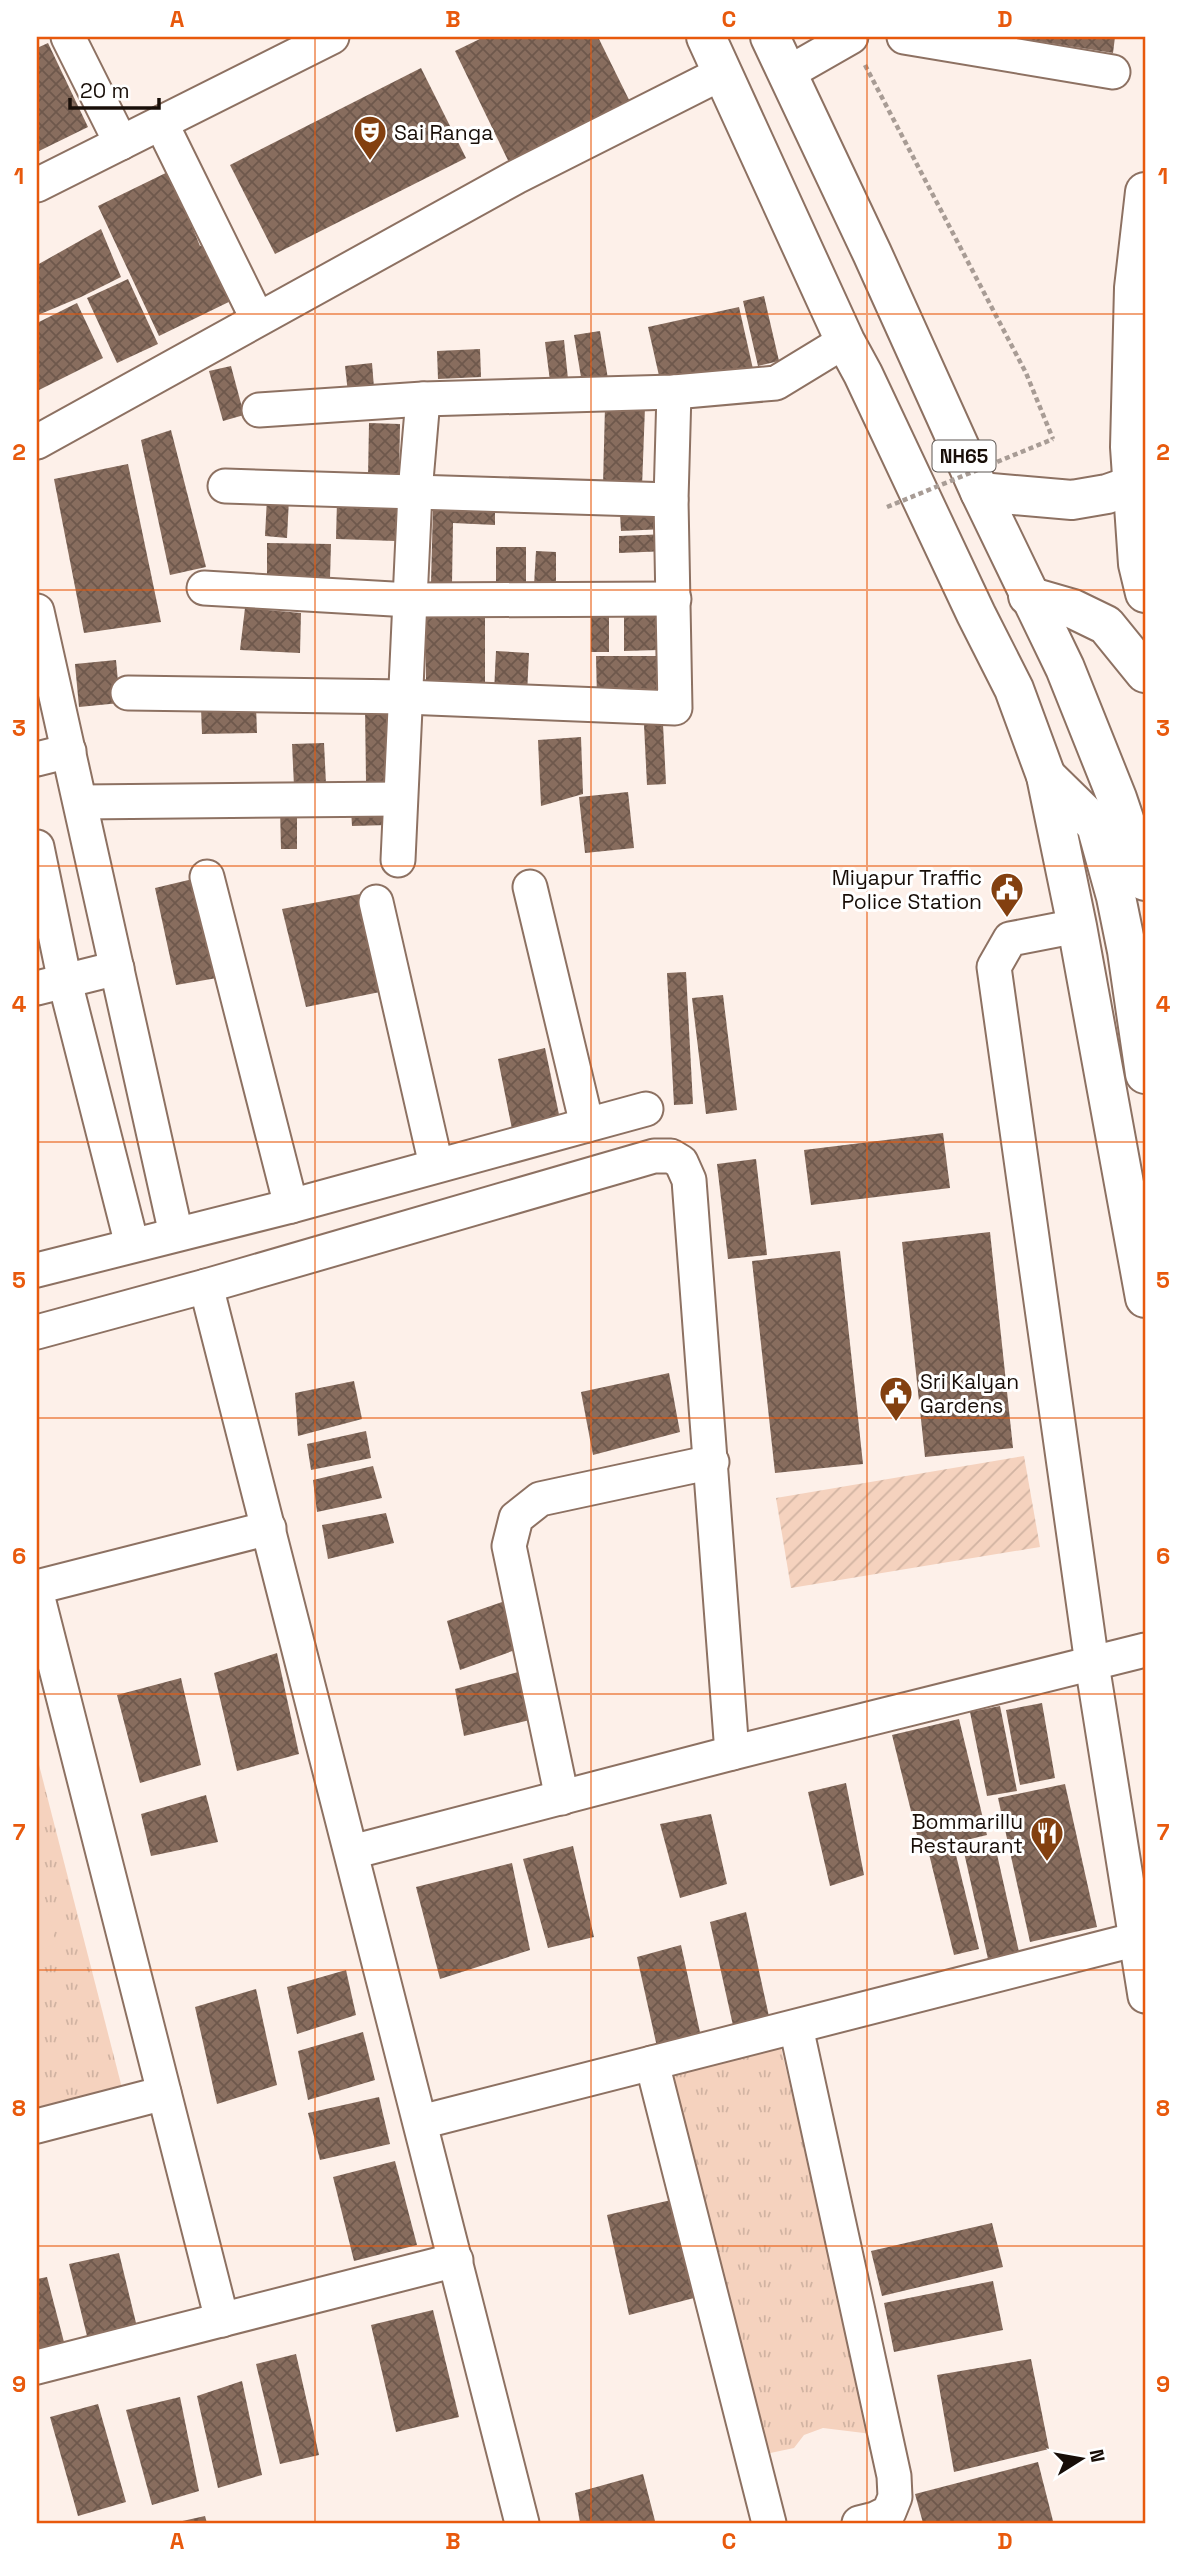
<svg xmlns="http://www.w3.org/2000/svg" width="1182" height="2560" viewBox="0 0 1182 2560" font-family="'Space Grotesk',sans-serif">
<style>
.park{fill:url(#park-tufts)}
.garden{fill:url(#garden-furrows)}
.pitch{fill:#f5d2be}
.building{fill:url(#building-cross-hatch)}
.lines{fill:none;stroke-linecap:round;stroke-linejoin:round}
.street-casing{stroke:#8d7162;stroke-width:37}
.secondary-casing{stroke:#8d7162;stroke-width:42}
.highway-casing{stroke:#8d7162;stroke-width:42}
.path{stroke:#a89c95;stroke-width:4.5;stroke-dasharray:5 3.5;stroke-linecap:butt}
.street{stroke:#fff;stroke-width:33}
.secondary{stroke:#fff;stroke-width:38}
.highway{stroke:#fff;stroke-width:38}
.path-bridge{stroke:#a89c95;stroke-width:4.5;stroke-dasharray:5 3.5;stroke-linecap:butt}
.grid{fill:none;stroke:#e8590c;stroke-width:2;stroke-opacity:0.55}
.labels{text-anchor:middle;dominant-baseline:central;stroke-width:6;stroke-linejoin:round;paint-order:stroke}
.shield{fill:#fff;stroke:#5d5652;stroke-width:2}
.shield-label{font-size:19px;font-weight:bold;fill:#180e08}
.poi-label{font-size:21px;fill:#180e08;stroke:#fff;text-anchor:start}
.neatline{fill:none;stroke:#e8590c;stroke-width:2.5}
.grid-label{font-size:23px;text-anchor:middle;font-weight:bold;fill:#e8590c}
</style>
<defs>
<pattern id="park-tufts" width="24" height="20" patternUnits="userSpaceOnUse" patternTransform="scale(1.75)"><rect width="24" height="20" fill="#f5d2be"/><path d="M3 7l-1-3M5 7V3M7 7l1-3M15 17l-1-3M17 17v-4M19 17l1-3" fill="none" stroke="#d1b3a2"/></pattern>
<pattern id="garden-furrows" width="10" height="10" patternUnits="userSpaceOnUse" patternTransform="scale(1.75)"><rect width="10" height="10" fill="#f5d2be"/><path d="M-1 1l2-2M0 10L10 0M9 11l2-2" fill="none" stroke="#d1b3a2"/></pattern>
<pattern id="building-cross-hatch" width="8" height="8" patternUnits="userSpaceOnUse" patternTransform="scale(1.75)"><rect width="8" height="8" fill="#886d5e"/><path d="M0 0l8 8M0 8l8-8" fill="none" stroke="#6e584c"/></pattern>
</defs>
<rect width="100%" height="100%" fill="#fdf0e9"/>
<!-- park -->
<g class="park">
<polygon points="37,1757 122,2088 37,2110"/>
<polygon points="778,2035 872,2434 823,2428 804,2435 794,2448 752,2457 655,2062"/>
</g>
<!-- garden -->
<polygon class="garden" points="1024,1456 1040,1547 791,1588 776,1498"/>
<!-- pitch -->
<polygon class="pitch" points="37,1865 56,1944 37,1950"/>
<!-- building -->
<g class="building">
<polygon points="484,37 598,37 636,114 516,177 455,51"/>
<polygon points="1011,37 1115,37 1113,53"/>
<polygon points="48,43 88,127 37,152 37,48"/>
<polygon points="421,68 466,158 275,254 230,165"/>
<polygon points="178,167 198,225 193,229 200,246 206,244 239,297 159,336 98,206"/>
<polygon points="101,229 121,277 81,297 38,315 37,265"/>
<polygon points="128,279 158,344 117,363 87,298"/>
<polygon points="764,296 779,361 758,366 743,301"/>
<polygon points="77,303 103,358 37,391 37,323"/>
<polygon points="739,307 753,369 662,389 648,327"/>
<polygon points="600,331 608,379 582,383 574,335"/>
<polygon points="564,340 568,379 550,381 545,342"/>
<polygon points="480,349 481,377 438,379 437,351"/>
<polygon points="372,363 375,400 349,402 345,366"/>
<polygon points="231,366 244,415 223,421 209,371"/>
<polygon points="605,406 645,407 642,487 603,486"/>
<polygon points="369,423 400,424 399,479 368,478"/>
<polygon points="171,430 206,567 170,575 141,440"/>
<polygon points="128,464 161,622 84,633 54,479"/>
<polygon points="267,498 289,499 287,538 265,536"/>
<polygon points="337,501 397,502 396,541 336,539"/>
<polygon points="433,506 495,508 495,525 453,523 452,584 431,584"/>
<polygon points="664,513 665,529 621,531 620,514"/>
<polygon points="667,534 668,551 619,553 619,536"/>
<polygon points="267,543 331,544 330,578 267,577"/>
<polygon points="496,547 526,547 526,588 496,587"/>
<polygon points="536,551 556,552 556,586 534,585"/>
<polygon points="245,608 301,613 300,653 240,650"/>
<rect x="426" y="610" width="59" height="76"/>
<rect x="591" y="613" width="18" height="39"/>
<polygon points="624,615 659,615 659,650 624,651"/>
<polygon points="496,651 529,653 527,694 494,692"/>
<polygon points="596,656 670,656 671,698 597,698"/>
<polygon points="116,660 120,703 79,707 75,664"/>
<polygon points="256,706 257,733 202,734 201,708"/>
<polygon points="365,707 391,707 392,781 366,781"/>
<polygon points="663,724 666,784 647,785 644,725"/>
<polygon points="581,737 583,794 541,806 538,740"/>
<polygon points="324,743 326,784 294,786 292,744"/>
<polygon points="628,792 634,848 585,853 579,797"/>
<polygon points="280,808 297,808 297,849 281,849"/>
<polygon points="388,809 389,825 352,826 351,810"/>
<polygon points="197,878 223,977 176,985 155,888"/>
<polygon points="360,894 380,992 306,1007 282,909"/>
<polygon points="686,972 693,1104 674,1105 667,973"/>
<polygon points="723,995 737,1110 706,1114 692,998"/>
<polygon points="545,1048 561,1124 513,1134 498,1059"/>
<polygon points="943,1133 950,1188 811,1205 804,1150"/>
<polygon points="756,1159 767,1255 728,1259 717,1164"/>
<polygon points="990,1232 1013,1448 925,1457 902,1242"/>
<polygon points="840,1251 863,1464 775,1473 752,1261"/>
<polygon points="669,1373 680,1432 593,1455 581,1392"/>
<polygon points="354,1381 362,1419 298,1436 295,1393"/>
<polygon points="366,1431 371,1458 311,1470 307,1444"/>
<polygon points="373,1466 382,1498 317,1512 313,1480"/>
<polygon points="386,1513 394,1543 328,1559 322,1525"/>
<polygon points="505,1601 518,1649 460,1670 447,1621"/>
<polygon points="277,1653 299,1754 237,1771 214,1673"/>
<polygon points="522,1671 534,1719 464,1736 455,1689"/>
<polygon points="181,1678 201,1765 140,1783 117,1695"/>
<polygon points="1042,1703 1055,1778 1020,1785 1006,1710"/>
<polygon points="1000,1706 1017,1791 987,1796 970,1712"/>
<polygon points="959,1719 987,1835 921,1851 892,1735"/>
<polygon points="846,1783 864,1875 830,1886 808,1792"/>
<polygon points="1065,1784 1097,1927 1030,1942 998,1798"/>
<polygon points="206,1795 218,1842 151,1856 141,1814"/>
<polygon points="711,1814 727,1884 680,1898 660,1824"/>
<polygon points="994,1841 1019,1952 988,1959 963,1848"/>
<polygon points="573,1846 594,1937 548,1948 523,1859"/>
<polygon points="954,1847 979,1949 954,1955 929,1854"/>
<polygon points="512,1863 530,1950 440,1979 416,1887"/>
<polygon points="746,1912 770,2021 734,2030 710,1922"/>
<polygon points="681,1945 701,2037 657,2047 637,1957"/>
<polygon points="346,1970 356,2015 297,2034 287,1987"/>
<polygon points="256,1989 277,2085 217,2104 195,2007"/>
<polygon points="363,2032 375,2080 308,2100 298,2051"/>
<polygon points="379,2097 390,2144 320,2160 308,2113"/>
<polygon points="395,2161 417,2245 354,2261 333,2177"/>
<polygon points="671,2200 694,2298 629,2315 607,2215"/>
<polygon points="992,2223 1003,2267 882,2296 871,2251"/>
<polygon points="119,2253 136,2323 87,2336 69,2264"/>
<polygon points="47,2277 64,2342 37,2349 37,2279"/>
<polygon points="993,2281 1003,2330 894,2352 884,2303"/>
<polygon points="433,2310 459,2417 396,2432 371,2325"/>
<polygon points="296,2354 319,2455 280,2464 256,2364"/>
<polygon points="1031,2359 1049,2449 954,2472 937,2375"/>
<polygon points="242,2381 262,2475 218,2488 197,2396"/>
<polygon points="180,2397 199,2491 152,2505 126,2410"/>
<polygon points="98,2404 126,2502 78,2516 50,2417"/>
<polygon points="1038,2462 1053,2521 1045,2523 923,2523 915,2494"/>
<polygon points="643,2474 655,2521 648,2523 580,2523 575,2493"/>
<polygon points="205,2516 207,2523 178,2523 178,2522"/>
</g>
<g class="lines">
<defs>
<g id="street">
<polyline points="68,37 121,143"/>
<polyline points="904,37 1113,72"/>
<polyline points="788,73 851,37"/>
<polyline points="161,123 257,318"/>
<polyline points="37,185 332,37"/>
<polyline points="259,410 423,399 674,392 776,383 845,341"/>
<polyline points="37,442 516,177 722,73"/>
<polyline points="225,486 671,500"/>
<polyline points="204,588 410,600 674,599"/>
<polyline points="37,611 176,1234"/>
<polyline points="128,693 405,697 675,708 671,500 674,392"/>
<polyline points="37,759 69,751"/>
<polyline points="81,802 400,799"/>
<polyline points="37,847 65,982 132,1245"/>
<polyline points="398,860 415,492 423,399"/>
<polyline points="207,877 291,1206"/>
<polyline points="530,887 587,1125"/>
<polyline points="376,902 436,1165"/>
<polyline points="1077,926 1010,939 994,967 1092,1664 1145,1996"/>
<polyline points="37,988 117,968"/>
<polyline points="37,1270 291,1206 646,1109"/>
<polyline points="206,1286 522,2523"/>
<polyline points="37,1332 206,1286 654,1156 671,1156 681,1162 689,1180 732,1753"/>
<polyline points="37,1587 269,1528"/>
<polyline points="37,1594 222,2320"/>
<polyline points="562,1798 509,1546 516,1518 540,1499 712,1462"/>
<polyline points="352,1852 732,1753 1145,1650"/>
<polyline points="796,2027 894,2476 895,2497 889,2512 875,2519 859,2523"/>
<polyline points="652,2063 769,2523"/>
<polyline points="421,2122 1145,1937"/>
<polyline points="37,2126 164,2093"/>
<polyline points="37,2367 456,2260"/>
</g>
<polyline id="secondary" points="1145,192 1134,288 1130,447 1138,564 1145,593"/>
<g id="highway">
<polyline points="706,37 845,341 863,374 976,614 1014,689 1046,776 1077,926 1145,1298"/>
<polyline points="770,37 872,253 980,492 1065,668 1117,798 1145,881"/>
<polyline points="980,492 1072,500 1107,494 1133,485"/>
<polyline points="1028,596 1073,609 1106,625 1145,673"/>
<polyline points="1046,776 1096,825 1116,897 1127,951 1145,1074"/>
</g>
</defs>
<!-- street casing -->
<use href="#street" class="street-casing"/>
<!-- secondary casing -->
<use href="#secondary" class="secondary-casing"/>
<!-- highway casing -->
<use href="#highway" class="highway-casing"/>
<!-- path -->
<polyline class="path" points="865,65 1026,373 1053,439"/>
<!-- street -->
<use href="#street" class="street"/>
<!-- secondary -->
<use href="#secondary" class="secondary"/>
<!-- highway -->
<use href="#highway" class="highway"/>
<!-- path-bridge -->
<polyline class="path-bridge" points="887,507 1053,439"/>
</g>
<!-- grid -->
<path class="grid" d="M315,37V2523M591,37V2523M867,37V2523M37,314H1145M37,590H1145M37,866H1145M37,1142H1145M37,1418H1145M37,1694H1145M37,1970H1145M37,2246H1145"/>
<!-- icons -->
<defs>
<symbol id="theatre-pin" viewBox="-11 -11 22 30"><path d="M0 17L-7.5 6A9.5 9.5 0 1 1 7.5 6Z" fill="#834010" stroke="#fff"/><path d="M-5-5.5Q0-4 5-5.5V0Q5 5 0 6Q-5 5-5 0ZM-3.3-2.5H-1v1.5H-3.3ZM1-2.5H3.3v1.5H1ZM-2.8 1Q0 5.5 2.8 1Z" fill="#fff"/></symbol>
<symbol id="civic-pin" viewBox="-11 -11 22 30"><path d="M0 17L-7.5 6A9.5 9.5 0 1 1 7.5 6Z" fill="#834010" stroke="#fff"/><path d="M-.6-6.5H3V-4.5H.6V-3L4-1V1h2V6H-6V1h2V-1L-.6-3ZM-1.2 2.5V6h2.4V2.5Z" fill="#fff"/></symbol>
<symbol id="restaurant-pin" viewBox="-11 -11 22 30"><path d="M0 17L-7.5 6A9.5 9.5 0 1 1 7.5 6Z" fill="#834010" stroke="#fff"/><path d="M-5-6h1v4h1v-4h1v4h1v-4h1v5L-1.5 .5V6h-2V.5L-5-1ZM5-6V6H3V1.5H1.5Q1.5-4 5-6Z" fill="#fff"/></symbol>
</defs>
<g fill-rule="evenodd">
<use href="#theatre-pin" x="351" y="113" width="38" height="52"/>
<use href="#civic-pin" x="988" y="870" width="38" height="52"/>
<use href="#civic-pin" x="877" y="1374" width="38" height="52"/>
<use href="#restaurant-pin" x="1028" y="1814" width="38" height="52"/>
</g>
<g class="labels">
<!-- shield labels -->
<rect class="shield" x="932.5" y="440.5" width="63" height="31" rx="5"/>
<g class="shield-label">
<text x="964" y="456">NH65</text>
</g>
<!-- poi labels -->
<g class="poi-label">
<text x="394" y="132">Sai Ranga</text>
<text x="982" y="877" text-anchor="end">Miyapur Traffic<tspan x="982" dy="24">Police Station</tspan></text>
<text x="920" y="1381">Sri Kalyan<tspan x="920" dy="24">Gardens</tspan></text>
<text x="1023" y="1821" text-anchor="end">Bommarillu<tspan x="1023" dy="24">Restaurant</tspan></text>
</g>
</g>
<!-- border -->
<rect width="1182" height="2560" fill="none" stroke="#ffffff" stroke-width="77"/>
<!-- north arrow -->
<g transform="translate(1081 2459) rotate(79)" stroke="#ffffff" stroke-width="5" paint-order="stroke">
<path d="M0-5L12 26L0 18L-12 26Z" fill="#180e08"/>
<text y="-10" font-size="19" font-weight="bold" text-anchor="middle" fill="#180e08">N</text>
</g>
<!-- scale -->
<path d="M70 98v10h89v-10" fill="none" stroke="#180e08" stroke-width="3.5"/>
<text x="80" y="98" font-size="21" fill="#180e08" stroke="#ffffff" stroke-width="5" paint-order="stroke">20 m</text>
<rect x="38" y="38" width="1106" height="2484" class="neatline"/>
<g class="grid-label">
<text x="177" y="27">A</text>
<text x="453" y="27">B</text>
<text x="729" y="27">C</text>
<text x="1005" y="27">D</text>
<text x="19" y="184">1</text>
<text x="1163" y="184">1</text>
<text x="19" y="460">2</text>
<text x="1163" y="460">2</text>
<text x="19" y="736">3</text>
<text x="1163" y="736">3</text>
<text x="19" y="1012">4</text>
<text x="1163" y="1012">4</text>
<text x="19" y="1288">5</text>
<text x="1163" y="1288">5</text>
<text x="19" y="1564">6</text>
<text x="1163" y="1564">6</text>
<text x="19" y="1840">7</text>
<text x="1163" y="1840">7</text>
<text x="19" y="2116">8</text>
<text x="1163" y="2116">8</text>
<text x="19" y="2392">9</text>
<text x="1163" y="2392">9</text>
<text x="177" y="2549">A</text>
<text x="453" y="2549">B</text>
<text x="729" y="2549">C</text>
<text x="1005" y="2549">D</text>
</g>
</svg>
